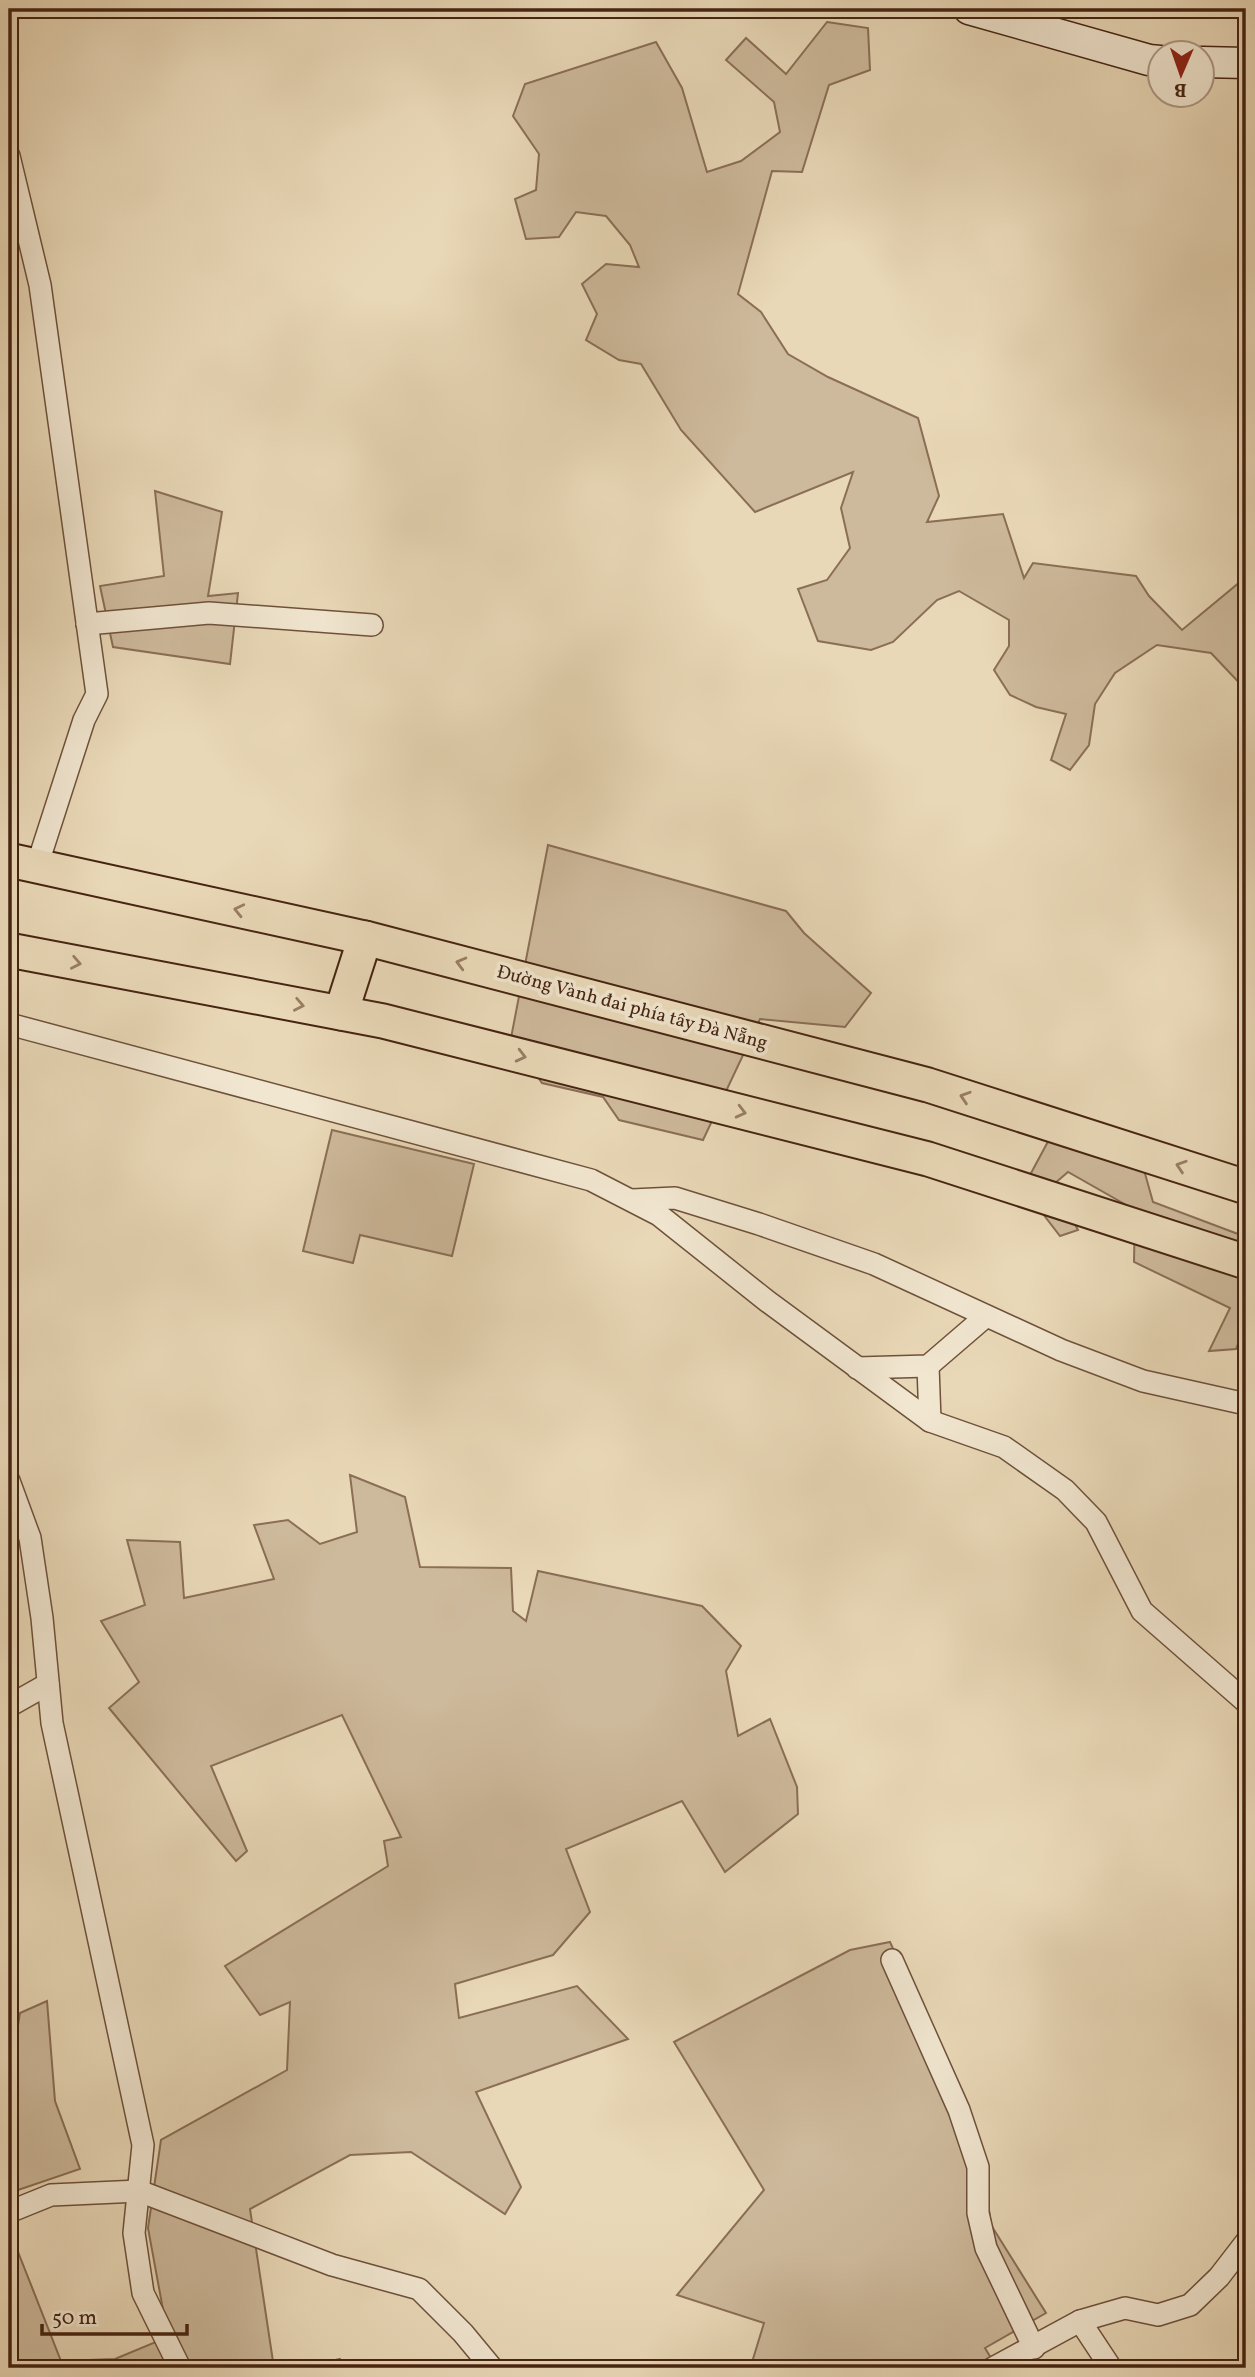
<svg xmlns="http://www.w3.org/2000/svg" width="1255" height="2377" viewBox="0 0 1255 2377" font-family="Vollkorn,serif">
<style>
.green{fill:#cdb99b;stroke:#8a6e56;stroke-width:2}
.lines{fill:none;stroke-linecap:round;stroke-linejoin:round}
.street-casing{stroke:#6f513b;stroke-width:24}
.secondary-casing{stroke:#462412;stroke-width:33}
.primary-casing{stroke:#462412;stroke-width:37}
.street{stroke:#f1e6d0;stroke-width:21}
.secondary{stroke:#f1e6d0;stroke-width:30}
.primary{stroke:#e9d8b7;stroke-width:33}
.oneway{stroke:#987e64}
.labels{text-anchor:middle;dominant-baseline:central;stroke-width:7;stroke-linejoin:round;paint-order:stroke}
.street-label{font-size:19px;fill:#462412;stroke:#f1e6d0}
</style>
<rect width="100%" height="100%" fill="#e9d8b7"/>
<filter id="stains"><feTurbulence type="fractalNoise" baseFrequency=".00286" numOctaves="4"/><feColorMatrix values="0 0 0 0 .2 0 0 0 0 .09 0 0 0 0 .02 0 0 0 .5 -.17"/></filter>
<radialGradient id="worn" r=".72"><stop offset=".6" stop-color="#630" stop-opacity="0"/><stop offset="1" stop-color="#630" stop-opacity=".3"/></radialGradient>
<!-- green -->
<g class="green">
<polygon points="827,22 868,28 870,70 829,85 802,172 772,171 738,294 761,312 788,354 828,377 918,418 939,496 927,522 1003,514 1024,578 1033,563 1136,576 1149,596 1182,630 1246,577 1246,690 1211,653 1157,645 1115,673 1095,704 1089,745 1070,770 1051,760 1066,714 1036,707 1010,695 994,670 1009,646 1009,620 959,591 937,600 893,642 871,650 818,641 798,589 827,580 850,548 841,508 853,472 755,512 681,430 641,364 619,360 586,340 597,314 582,284 606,264 639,267 630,245 606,216 576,212 559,237 526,239 515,199 536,190 539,154 513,116 525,84 656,42 682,88 707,172 741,161 780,132 774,102 726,60 746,38 786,74"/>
<polygon points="155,491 222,512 208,596 238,593 230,664 113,647 100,586 164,576"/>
<polygon points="548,845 786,911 804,933 871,993 845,1027 760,1019 703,1140 619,1120 603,1097 542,1083 511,1038"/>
<polygon points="1058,1123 1137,1145 1153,1202 1246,1237 1246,1323 1236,1349 1209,1351 1230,1308 1134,1262 1135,1210 1068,1172 1054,1184 1078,1230 1060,1236 1023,1188"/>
<polygon points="332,1130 474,1164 452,1256 360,1235 353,1263 303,1251"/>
<polygon points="350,1475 405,1497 420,1567 511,1568 513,1611 526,1621 538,1571 702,1606 741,1646 726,1671 738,1736 770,1719 797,1787 798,1814 725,1872 682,1801 566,1849 590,1912 553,1955 455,1984 459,2018 577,1986 628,2039 476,2092 521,2187 505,2214 411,2152 350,2155 250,2209 274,2368 9,2368 9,2229 61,2361 115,2359 168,2337 148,2228 161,2140 287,2070 290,2002 260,2015 225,1966 388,1866 384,1841 401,1837 342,1715 211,1766 247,1851 236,1861 109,1708 139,1682 101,1621 145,1605 127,1540 180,1542 184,1598 274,1579 254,1525 288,1520 320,1544 357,1532"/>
<polygon points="890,1942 980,2141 991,2225 1046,2313 985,2348 997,2368 763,2368 753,2359 764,2323 677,2295 764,2190 674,2042 850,1950"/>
<polygon points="47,2001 55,2101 80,2169 15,2191 9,2225 9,2080 20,2013"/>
<polygon points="340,2359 345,2368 301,2368"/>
</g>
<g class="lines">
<defs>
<g id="street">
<polyline points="9,156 40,285 97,694 84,720 37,866"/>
<polyline points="87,624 209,613 372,625"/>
<polyline points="9,1024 591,1180 659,1215 767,1301 930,1421 1004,1447 1065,1490 1096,1522 1142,1611 1246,1702"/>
<polyline points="632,1200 675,1198 759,1224 874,1264 1061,1350 1143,1381 1246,1404"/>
<polyline points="928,1366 930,1421"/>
<polyline points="857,1368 928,1366 985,1317"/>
<polyline points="9,1481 30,1538 42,1618 52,1723 143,2145 134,2233 143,2293 180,2368"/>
<polyline points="9,1706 48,1684"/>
<polyline points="892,1960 959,2110 978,2167 978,2213 986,2248 1034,2348"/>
<polyline points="9,2212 51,2195 139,2191 332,2265 419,2289 463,2333 492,2368"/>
<polyline points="1080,2321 1111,2368"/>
<polyline points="993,2368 1080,2321 1125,2308 1158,2315 1190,2305 1219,2277 1246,2242"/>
</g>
<g id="secondary">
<polyline points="969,9 1149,60 1160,61"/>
<polyline points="1202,62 1246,63"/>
</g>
<g id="primary">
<polyline points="9,860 365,938 928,1085 1246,1187"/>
<polyline points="9,950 383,1021 928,1159 1246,1262"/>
<polyline points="341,1013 365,938"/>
</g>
</defs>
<!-- street casing -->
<use href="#street" class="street-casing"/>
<!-- secondary casing -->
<use href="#secondary" class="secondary-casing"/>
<!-- primary casing -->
<use href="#primary" class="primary-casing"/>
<!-- street -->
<use href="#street" class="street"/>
<!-- secondary -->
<use href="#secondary" class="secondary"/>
<!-- primary -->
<use href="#primary" class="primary"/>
</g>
<!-- one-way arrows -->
<defs><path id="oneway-chevron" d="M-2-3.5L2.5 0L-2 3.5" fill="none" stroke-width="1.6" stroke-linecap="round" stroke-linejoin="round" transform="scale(1.75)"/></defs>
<g class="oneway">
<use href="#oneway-chevron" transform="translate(239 910) rotate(-167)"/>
<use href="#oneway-chevron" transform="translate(76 963) rotate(11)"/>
<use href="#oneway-chevron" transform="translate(461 963) rotate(-165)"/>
<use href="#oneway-chevron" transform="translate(299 1005) rotate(11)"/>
<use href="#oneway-chevron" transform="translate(521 1056) rotate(14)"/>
<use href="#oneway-chevron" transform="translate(965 1097) rotate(-162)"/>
<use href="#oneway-chevron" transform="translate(741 1112) rotate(14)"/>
<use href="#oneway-chevron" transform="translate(1181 1166) rotate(-162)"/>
</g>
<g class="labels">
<!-- street labels -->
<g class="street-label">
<text transform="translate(632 1008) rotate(15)">Đường Vành đai phía tây Đà Nẵng</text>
</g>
</g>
<!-- margin -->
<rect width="1255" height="2377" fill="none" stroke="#e9d8b7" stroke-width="35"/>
<rect x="10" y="10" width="1234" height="2356" fill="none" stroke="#462412" stroke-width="3.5"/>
<rect x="18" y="18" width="1220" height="2342" fill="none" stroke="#462412" stroke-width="2"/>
<!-- north arrow -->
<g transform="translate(1181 74) rotate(182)"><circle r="33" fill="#f1e6d0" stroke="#ad9884" stroke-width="2"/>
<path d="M0-5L12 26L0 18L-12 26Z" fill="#8f2418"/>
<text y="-10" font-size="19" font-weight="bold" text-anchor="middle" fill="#462412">B</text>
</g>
<!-- scale -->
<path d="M42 2324v10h145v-10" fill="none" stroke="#462412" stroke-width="3.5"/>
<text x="52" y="2324" font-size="21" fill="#462412" stroke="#f1e6d0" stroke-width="5" paint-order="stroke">50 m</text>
<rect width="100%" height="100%" filter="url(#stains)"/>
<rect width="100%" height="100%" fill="url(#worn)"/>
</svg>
